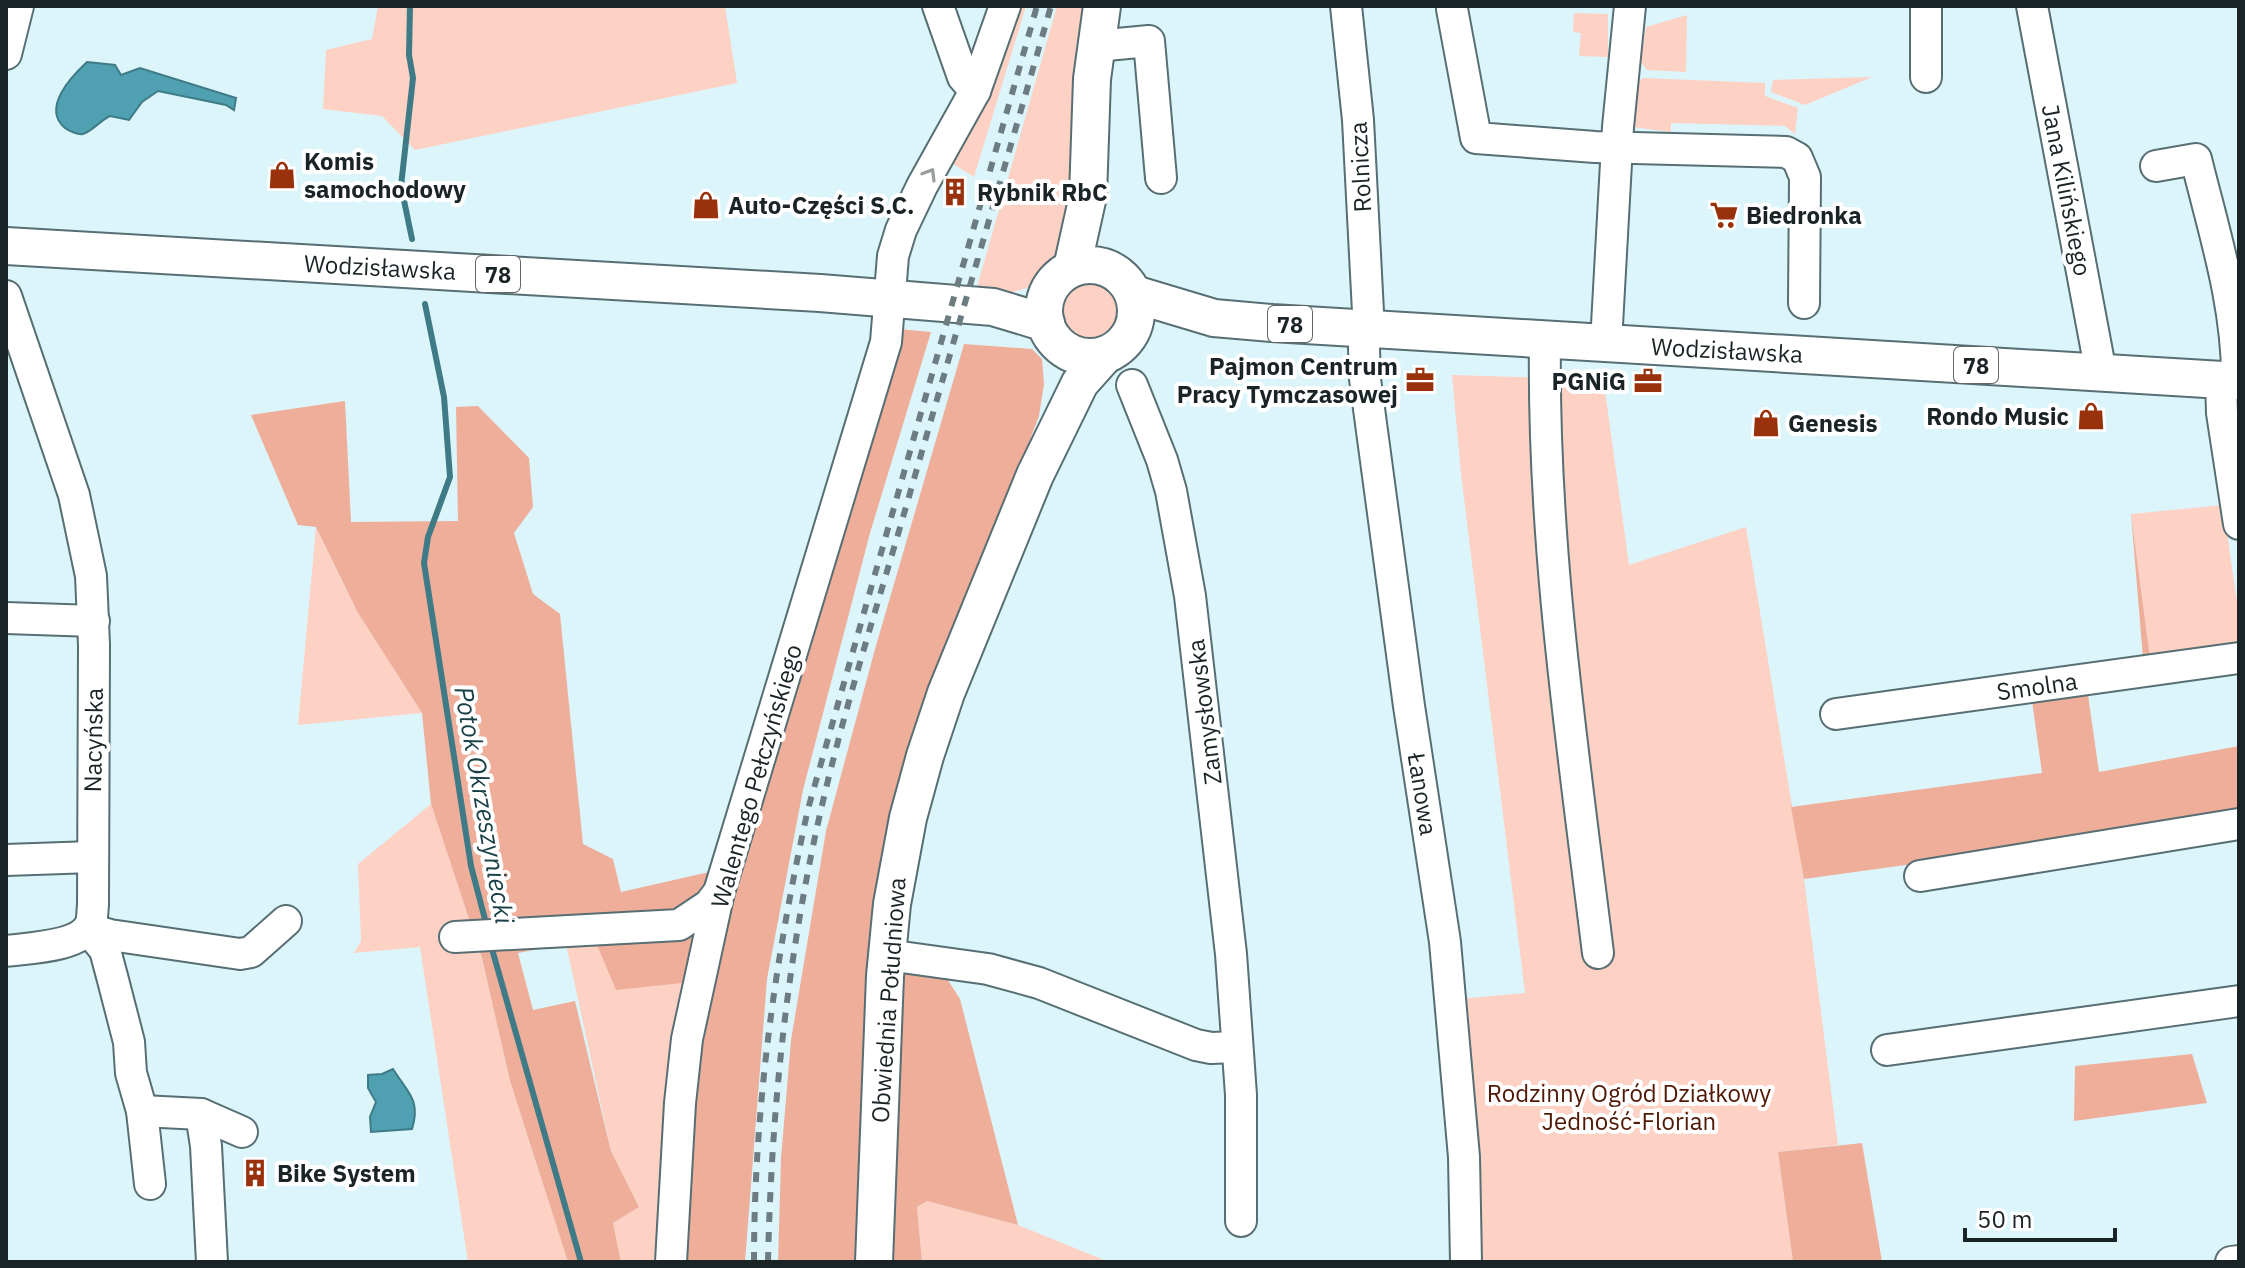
<svg xmlns="http://www.w3.org/2000/svg" width="2245" height="1268" viewBox="0 0 2245 1268" font-family="'IBM Plex Sans',sans-serif">
<style>
.green{fill:#fdd1c3}
.forest{fill:#efae9a}
.water{fill:#4fa0b0;stroke:#3f7b87;stroke-width:2}
.lines{fill:none;stroke-linecap:round;stroke-linejoin:round}
.stream{stroke:#3f7b87;stroke-width:6}
.minor-casing{stroke:#576e73;stroke-width:34}
.major-casing{stroke:#576e73;stroke-width:40}
.minor{stroke:#fff;stroke-width:30}
.major{stroke:#fff;stroke-width:36}
.rail{stroke:#6c7c80;stroke-width:6;stroke-dasharray:10 10;stroke-linecap:butt}
.oneway{stroke:#989c9d}
.labels{text-anchor:middle;dominant-baseline:central;stroke-width:8;stroke-linejoin:round;paint-order:stroke}
.shield{fill:#fff;stroke:#5f6667;stroke-width:2}
.shield-label{font-size:22px;font-weight:bold;fill:#1a2426}
.poi-label{font-size:24px;font-weight:bold;fill:#1a2426;stroke:#fff;text-anchor:start}
.street-label{font-size:24px;fill:#1a2426;stroke:#fff}
.park-label{font-size:24px;fill:#501805;stroke:#fff}
.water-label{font-size:26px;font-style:italic;fill:#1a4047;stroke:#fff}
</style>
<rect width="100%" height="100%" fill="#dcf5fb"/>
<!-- green -->
<g class="green">
<polygon points="378,6 725,6 737,83 415,150 382,116 323,109 326,50 372,39"/>
<polygon points="1013,6 1026,6 974,177 950,162"/>
<polygon points="1057,6 1085,6 1081,19 1068,257 1043,283 1007,294 975,294"/>
<polygon points="1574,13 1608,14 1608,57 1579,56 1581,33 1573,32"/>
<polygon points="1687,15 1686,72 1647,70 1640,61 1646,27"/>
<polygon points="1872,77 1805,105 1771,92 1773,80"/>
<polygon points="1643,78 1765,83 1765,96 1798,108 1795,134 1785,126 1671,123 1671,132 1633,127 1638,82"/>
<circle cx="1091" cy="312" r="30"/>
<polygon points="1558,372 1603,376 1629,565 1746,527 1804,879 1838,1145 1778,1152 1793,1262 1474,1262 1458,999 1525,993 1461,474 1452,375 1552,378"/>
<polygon points="2223,505 2239,616 2239,652 2151,665 2131,514"/>
<polygon points="316,527 358,613 422,713 298,725"/>
<polygon points="431,804 482,958 510,1081 568,1262 468,1262 420,947 354,953 361,941 358,864"/>
<polygon points="594,938 691,982 661,1262 621,1262 613,1223 639,1207 611,1151 566,944"/>
<polygon points="927,1201 1018,1225 1109,1262 922,1262 917,1207"/>
</g>
<!-- forest -->
<g class="forest">
<polygon points="899,329 931,332 870,533 803,790 767,979 745,1262 681,1262 698,1014"/>
<polygon points="964,344 1032,349 1042,359 1044,384 1039,416 919,729 858,1262 778,1262 781,1158 791,1040 826,831 875,649"/>
<polygon points="345,401 351,522 458,521 456,407 478,406 529,458 533,507 514,533 533,594 560,614 583,844 613,859 621,892 718,870 691,982 616,990 594,938 518,953 533,1010 575,1001 611,1151 639,1207 613,1223 621,1262 568,1262 510,1081 482,958 431,804 422,713 358,613 316,527 298,525 251,415"/>
<polygon points="2131,514 2151,665 2143,658"/>
<polygon points="2087,688 2099,772 2239,746 2239,819 1804,879 1791,807 2042,773 2032,701"/>
<polygon points="901,967 944,974 960,999 1018,1225 927,1201 917,1207 922,1262 890,1262"/>
<polygon points="2192,1054 2207,1103 2074,1121 2075,1066"/>
<polygon points="1862,1143 1882,1262 1793,1262 1778,1152"/>
</g>
<!-- water -->
<g class="water">
<path d="M87,62L115,65L121,75L140,68L236,98L234,110L226,105L158,91L142,102L129,120L110,116C101,120 91,132 83,134C78,135 69,131 65,128C41,108 72,76 87,62Z"/>
<path d="M393,1069C408,1093 421,1100 412,1129L371,1132L370,1117L376,1102L368,1088V1075L382,1074Z"/>
</g>
<g class="lines">
<!-- stream -->
<g class="stream">
<polyline points="410,6 409,55 413,78 401,186 412,239"/>
<polyline points="425,304 444,397 450,477 428,537 424,563 471,866 487,927"/>
<polyline points="490,942 581,1262"/>
</g>
<defs>
<g id="minor">
<polyline points="938,6 963,77 975,91"/>
<polyline points="1346,6 1358,120 1368,312 1364,348 1365,379 1409,706 1445,942 1464,1157 1466,1262"/>
<polyline points="1926,6 1926,77"/>
<polyline points="2032,6 2101,373"/>
<polyline points="1452,9 1476,138 1595,147 1786,152 1797,158 1805,177 1804,303"/>
<polyline points="1096,46 1149,41 1161,178"/>
<polyline points="6,54 18,6"/>
<path d="M2156,166L2196,159C2214,232 2238,306 2237,381"/>
<path d="M6,296L74,495L91,576L94,645L93,905C92,912 93,919 90,925C80,947 28,948 6,951"/>
<path d="M1545,339C1542,545 1573,749 1598,953"/>
<polyline points="1606,343 1618,127 1630,6"/>
<polyline points="2221,380 2222,413 2239,524"/>
<polyline points="1132,385 1162,460 1171,491 1190,596 1231,954 1241,1095 1241,1221"/>
<polyline points="6,618 94,621"/>
<polyline points="1836,714 2239,658"/>
<polyline points="6,860 92,857"/>
<polyline points="1920,876 2239,824"/>
<polyline points="88,929 105,950 113,980 129,1042 131,1073 142,1111 150,1184"/>
<polyline points="88,929 110,935 240,954 251,952 286,921"/>
<polyline points="455,937 679,925 709,905 719,892"/>
<polyline points="887,955 988,969 1039,983 1196,1045 1211,1048 1236,1047"/>
<polyline points="1887,1050 2239,1001"/>
<polyline points="142,1111 201,1114 242,1132"/>
<polyline points="201,1114 206,1146 212,1262"/>
<polyline points="671,1262 680,1103 687,1039 719,892 886,342 893,256 901,230 922,186 975,91 1005,6"/>
<polyline points="2231,1262 2239,1261"/>
</g>
<g id="major">
<polyline points="6,246 820,293 993,307 1046,323"/>
<circle cx="1090" cy="311" r="46"/>
<polyline points="1072,268 1088,196 1092,79 1102,6"/>
<polyline points="1134,294 1214,318 1272,323 2239,381"/>
<polyline points="874,1262 885,976 892,904 908,818 925,756 946,693 1035,475 1080,383 1105,355"/>
</g>
</defs>
<!-- minor casing -->
<use href="#minor" class="minor-casing"/>
<!-- major casing -->
<use href="#major" class="major-casing"/>
<!-- minor -->
<use href="#minor" class="minor"/>
<!-- major -->
<use href="#major" class="major"/>
<!-- rail -->
<g class="rail">
<path d="M754,1262C754,1109 775,958 808,809L1037,6"/>
<path d="M768,1262C771,1125 784,990 811,856C836,731 877,609 912,486C958,326 1005,166 1051,6"/>
</g>
</g>
<!-- one-way arrows -->
<defs><path id="oneway-chevron" d="M-2-3.5L2.5 0L-2 3.5" fill="none" stroke-width="1.6" stroke-linecap="round" stroke-linejoin="round" transform="scale(2)"/></defs>
<use class="oneway" href="#oneway-chevron" transform="translate(930 174) rotate(-59)"/>
<!-- icons -->
<defs>
<symbol id="shop-bare" viewBox="-9 -9 18 18"><path d="M-5-2.5h2.3a2.7 3.5 0 0 1 5.4 0H5L5.5 6h-11ZM-1.5-2.5h3a1.5 2.3 0 0 0-3 0Z" fill="#98310c" stroke="#fff" stroke-width="2.5" paint-order="stroke"/></symbol>
<symbol id="building-bare" viewBox="-9 -9 18 18"><path d="M-4-6H4V6H1V3H-1V6H-4ZM-2.5-4.3h1.7v1.8h-1.7ZM.8-4.3h1.7v1.8H.8ZM-2.5-1h1.7V.8h-1.7ZM.8-1h1.7V.8H.8Z" fill="#98310c" stroke="#fff" stroke-width="2.5" paint-order="stroke"/></symbol>
<symbol id="supermarket-bare" viewBox="-9 -9 18 18"><path d="M-6-5.5h2.5l.6 2H6L4.5 2H-2.5L-4.4-4H-6ZM-1.5 3.2a1.3 1.3 0 1 0 .1 0ZM3 3.2a1.3 1.3 0 1 0 .1 0Z" fill="#98310c" stroke="#fff" stroke-width="2.5" paint-order="stroke"/></symbol>
<symbol id="office-bare" viewBox="-9 -9 18 18"><path d="M-6-3h4V-5.5h4V-3h4V5H-6ZM-1-4.5V-3h2v-1.5ZM-6 0V1H6V0Z" fill="#98310c" stroke="#fff" stroke-width="2.5" paint-order="stroke"/></symbol>
</defs>
<g fill-rule="evenodd">
<use href="#shop-bare" x="262" y="155" width="40" height="40"/>
<use href="#building-bare" x="935" y="172" width="40" height="40"/>
<use href="#shop-bare" x="686" y="185" width="40" height="40"/>
<use href="#supermarket-bare" x="1704" y="195" width="40" height="40"/>
<use href="#office-bare" x="1400" y="360" width="40" height="40"/>
<use href="#office-bare" x="1628" y="361" width="40" height="40"/>
<use href="#shop-bare" x="2071" y="396" width="40" height="40"/>
<use href="#shop-bare" x="1746" y="403" width="40" height="40"/>
<use href="#building-bare" x="235" y="1153" width="40" height="40"/>
</g>
<g class="labels">
<!-- shield labels -->
<g class="shield">
<rect x="476" y="256" width="44" height="36" rx="6"/>
<rect x="1268" y="306" width="44" height="36" rx="6"/>
<rect x="1954" y="347" width="44" height="36" rx="6"/>
</g>
<g class="shield-label">
<text x="498" y="274">78</text>
<text x="1290" y="324">78</text>
<text x="1976" y="365">78</text>
</g>
<!-- poi labels -->
<g class="poi-label">
<text x="304" y="161">Komis<tspan x="304" dy="28">samochodowy</tspan></text>
<text x="977" y="192">Rybnik RbC</text>
<text x="728" y="205">Auto-Części S.C.</text>
<text x="1746" y="215">Biedronka</text>
<text x="1398" y="366" text-anchor="end">Pajmon Centrum<tspan x="1398" dy="28">Pracy Tymczasowej</tspan></text>
<text x="1626" y="381" text-anchor="end">PGNiG</text>
<text x="2069" y="416" text-anchor="end">Rondo Music</text>
<text x="1788" y="423">Genesis</text>
<text x="277" y="1173">Bike System</text>
</g>
<!-- street labels -->
<g class="street-label">
<text transform="translate(1360 167) rotate(-93)">Rolnicza</text>
<text transform="translate(2067 190) rotate(79)">Jana Kilińskiego</text>
<text transform="translate(380 267) rotate(3)">Wodzisławska</text>
<text transform="translate(1727 350) rotate(3)">Wodzisławska</text>
<text transform="translate(2037 686) rotate(-8)">Smolna</text>
<text transform="translate(1204 712) rotate(-97)">Zamysłowska</text>
<text transform="translate(93 740) rotate(-89)">Nacyńska</text>
<text transform="translate(756 776) rotate(-74)">Walentego Pełczyńskiego</text>
<text transform="translate(1423 794) rotate(81)">Łanowa</text>
<text transform="translate(888 1000) rotate(-86)">Obwiednia Południowa</text>
</g>
<!-- park labels -->
<g class="park-label">
<text x="1629" y="1093">Rodzinny Ogród Działkowy<tspan x="1629" dy="28">Jedność-Florian</tspan></text>
</g>
<!-- water labels -->
<g class="water-label">
<text transform="translate(485 805) rotate(80)">Potok Okrzeszyniecki</text>
</g>
</g>
<!-- border -->
<rect width="2245" height="1268" fill="none" stroke="#1a2426" stroke-width="16"/>
<!-- scale -->
<path d="M1965 1228v12h150v-12" fill="none" stroke="#1a2426" stroke-width="4"/>
<text x="1977" y="1228" font-size="24" fill="#1a2426" stroke="#ffffff" stroke-width="6" paint-order="stroke">50 m</text>
</svg>
